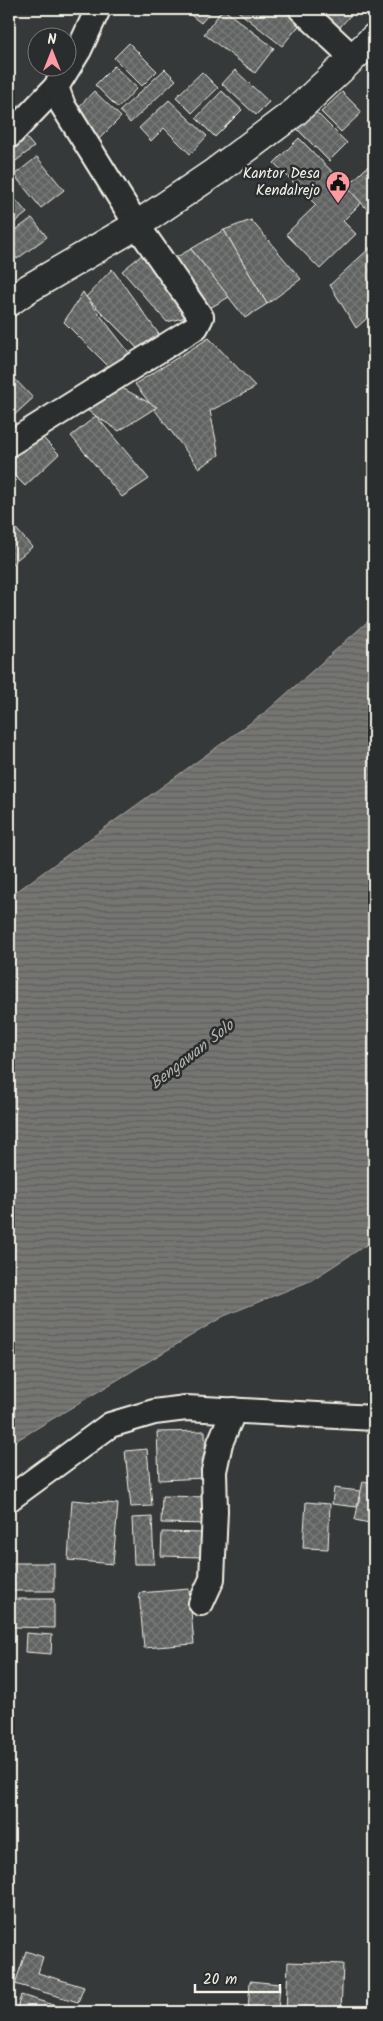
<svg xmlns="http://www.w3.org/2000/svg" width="383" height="2021" viewBox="0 0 383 2021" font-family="Kalam,sans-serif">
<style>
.water{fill:url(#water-rules);stroke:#a8a7a1}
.building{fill:url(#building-cross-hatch);stroke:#f4f1e8}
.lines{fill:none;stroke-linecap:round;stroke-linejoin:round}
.street-casing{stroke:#f4f1e8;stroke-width:28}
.secondary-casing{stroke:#f4f1e8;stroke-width:31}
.street{stroke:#2a2d2e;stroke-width:24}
.secondary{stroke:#2a2d2e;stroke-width:28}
.labels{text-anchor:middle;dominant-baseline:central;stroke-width:5;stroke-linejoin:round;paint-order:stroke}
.poi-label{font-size:15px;fill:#f4f1e8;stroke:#2a2d2e;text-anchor:end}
.water-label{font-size:16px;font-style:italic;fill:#b4b3ad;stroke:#2a2d2e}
</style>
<defs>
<pattern id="water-rules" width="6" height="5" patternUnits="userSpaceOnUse" patternTransform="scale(1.25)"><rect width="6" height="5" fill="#757572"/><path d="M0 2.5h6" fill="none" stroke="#5f5e5c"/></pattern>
<pattern id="building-cross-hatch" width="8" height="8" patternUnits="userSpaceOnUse" patternTransform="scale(1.25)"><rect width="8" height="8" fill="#616362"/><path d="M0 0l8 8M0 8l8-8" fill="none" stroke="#787a78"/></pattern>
</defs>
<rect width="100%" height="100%" fill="#363939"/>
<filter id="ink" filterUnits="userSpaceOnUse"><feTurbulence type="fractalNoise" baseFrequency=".02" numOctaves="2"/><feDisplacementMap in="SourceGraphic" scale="10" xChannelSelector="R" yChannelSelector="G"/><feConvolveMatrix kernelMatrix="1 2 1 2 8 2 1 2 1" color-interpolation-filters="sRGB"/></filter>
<g filter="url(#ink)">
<!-- water -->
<polygon class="water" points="374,616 374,1240 310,1281 224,1316 9,1445 9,897 267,711"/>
<!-- building -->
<g class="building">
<polygon points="183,9 213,9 201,23"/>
<polygon points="223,9 274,48 255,73 204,34"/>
<polygon points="235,9 288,9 303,21 282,46"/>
<polygon points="307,9 351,9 354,11 335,33"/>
<polygon points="129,43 157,71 142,86 114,58"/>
<polygon points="114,66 137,88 118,108 95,85"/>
<polygon points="165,69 176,80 130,123 120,111"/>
<polygon points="235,70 269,102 256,115 222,84"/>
<polygon points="202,72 218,88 192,113 176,97"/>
<polygon points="94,91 121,117 98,140 71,115"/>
<polygon points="222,91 242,110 215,137 196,118"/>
<polygon points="342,92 362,112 341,132 321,112"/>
<polygon points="169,100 207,136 190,154 164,128 151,141 139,128"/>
<polygon points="310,106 347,143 329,161 292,124"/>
<polygon points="24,135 34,147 12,164 9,159 9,147"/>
<polygon points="299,138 362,202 343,221 356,234 320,269 286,234 316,205 274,163"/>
<polygon points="37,157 64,190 41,208 14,175"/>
<polygon points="374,160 374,217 347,187"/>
<polygon points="9,192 27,213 9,227"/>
<polygon points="32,218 47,237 17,259 9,248 9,235"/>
<polygon points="251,220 301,279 267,304 224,230"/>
<polygon points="224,230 267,304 245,318 191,249"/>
<polygon points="374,244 374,312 356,328 330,285"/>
<polygon points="191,249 229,297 208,309 175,258"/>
<polygon points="143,254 186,317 167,322 122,271"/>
<polygon points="112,269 161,337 139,350 86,297"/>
<polygon points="83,292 86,297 138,364 108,366 64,322"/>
<polygon points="209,338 256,387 210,411 219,455 199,468 135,384"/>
<polygon points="9,373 33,398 9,420"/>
<polygon points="120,387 157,407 119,431 85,409"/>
<polygon points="96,416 149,479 122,497 71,436"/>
<polygon points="37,432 59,454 25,486 9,470 9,458"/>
<polygon points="12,524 32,547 9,566 9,527"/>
<polygon points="205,1431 206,1478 159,1480 157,1432"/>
<polygon points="147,1449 152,1506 131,1507 125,1451"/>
<polygon points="363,1481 374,1483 374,1524 355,1520"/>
<polygon points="334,1488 360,1491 357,1507 332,1504"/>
<polygon points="162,1496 210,1497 209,1524 161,1523"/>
<polygon points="72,1500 118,1504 113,1564 68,1560"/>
<polygon points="306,1502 330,1504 328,1549 303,1548"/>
<polygon points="152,1517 154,1564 134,1564 132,1518"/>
<polygon points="162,1532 203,1533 202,1557 161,1556"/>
<rect x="11" y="1563" width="43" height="28"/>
<polygon points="189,1589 194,1644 144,1648 139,1593"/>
<polygon points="13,1599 54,1599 54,1628 13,1627"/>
<polygon points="26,1633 52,1635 51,1654 25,1652"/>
<polygon points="26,1951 43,1957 38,1973 84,1987 78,2002 15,1984"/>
<polygon points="288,1962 343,1964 341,2012 286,2012"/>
<polygon points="250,1981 280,1984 278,2012 248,2012"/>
<polygon points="21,1995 73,2011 72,2012 16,2012"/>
</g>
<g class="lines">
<defs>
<g id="street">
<polyline points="301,9 353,58"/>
<polyline points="9,136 56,87"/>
<polyline points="9,444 196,327 201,317 137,225 63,106 56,87 79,50 98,9"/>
<polyline points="9,1499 110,1425 154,1412 186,1408 374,1418"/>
<polyline points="201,1603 212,1579 215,1511 214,1471 220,1443 234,1410"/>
</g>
<polyline id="secondary" points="9,302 26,290 137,225 215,172 295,112 374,38"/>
</defs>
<!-- street casing -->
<use href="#street" class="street-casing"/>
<!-- secondary casing -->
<use href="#secondary" class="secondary-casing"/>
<!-- street -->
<use href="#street" class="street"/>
<!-- secondary -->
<use href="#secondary" class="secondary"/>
</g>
</g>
<!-- icons -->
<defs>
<symbol id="civic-pin" viewBox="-11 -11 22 30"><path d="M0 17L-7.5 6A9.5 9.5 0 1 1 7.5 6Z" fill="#ff9aa2" stroke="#2a2d2e"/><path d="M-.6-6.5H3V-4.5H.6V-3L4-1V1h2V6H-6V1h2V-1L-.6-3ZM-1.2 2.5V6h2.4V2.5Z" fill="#111"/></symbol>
</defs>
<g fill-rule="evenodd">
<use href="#civic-pin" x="324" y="169" width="28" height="38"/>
</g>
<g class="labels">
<!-- poi labels -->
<g class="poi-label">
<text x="320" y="174">Kantor Desa<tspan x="320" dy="17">Kendalrejo</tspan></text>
</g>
<!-- water labels -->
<g class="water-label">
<text transform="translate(192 1055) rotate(-38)">Bengawan Solo</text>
</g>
</g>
<!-- margin -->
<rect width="383" height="2021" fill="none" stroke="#2a2d2e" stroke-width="30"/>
<rect x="15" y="15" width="353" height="1991" fill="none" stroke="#f4f1e8" stroke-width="2" filter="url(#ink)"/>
<!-- north arrow -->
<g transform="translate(52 52)"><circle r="24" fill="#2a2d2e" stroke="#7b7b78"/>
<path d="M0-4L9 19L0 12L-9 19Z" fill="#ff9aa2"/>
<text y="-8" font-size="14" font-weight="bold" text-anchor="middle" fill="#f4f1e8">N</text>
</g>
<!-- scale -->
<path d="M195 1984v8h85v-8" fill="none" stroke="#f4f1e8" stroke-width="2.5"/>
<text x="203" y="1984" font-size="15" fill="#f4f1e8" stroke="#2a2d2e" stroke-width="4" paint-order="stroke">20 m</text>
</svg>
